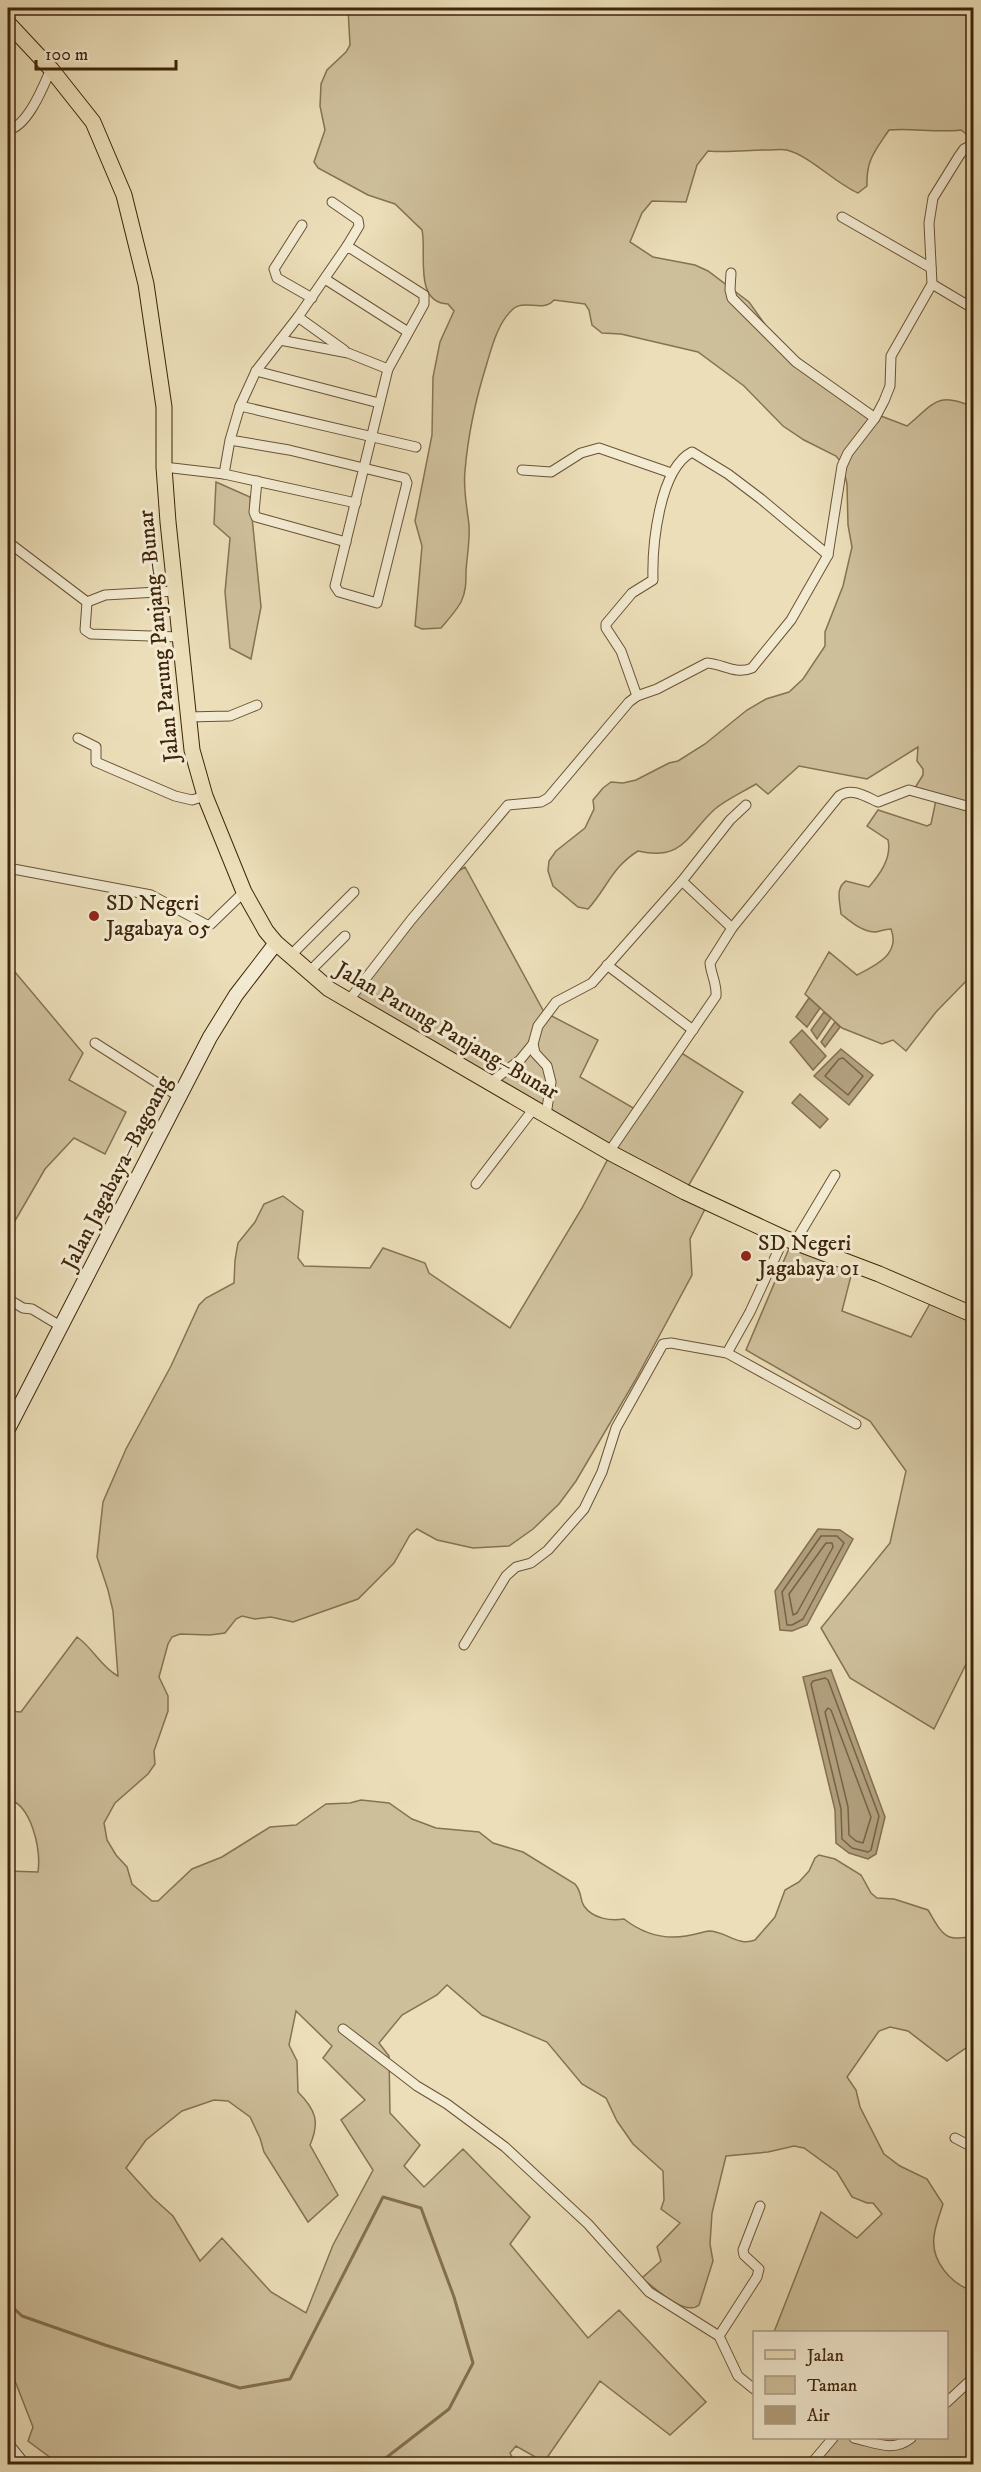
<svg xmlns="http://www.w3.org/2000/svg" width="981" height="2472" viewBox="0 0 981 2472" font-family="'IM FELL DW Pica',serif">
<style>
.green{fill:#cebf9b;stroke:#867253;stroke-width:1.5;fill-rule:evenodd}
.water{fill:#b19f7d;stroke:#836e4f;stroke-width:1.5}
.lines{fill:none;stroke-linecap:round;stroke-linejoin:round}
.shore{stroke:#786244;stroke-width:1.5}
.stream{stroke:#836e4f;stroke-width:3}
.street-casing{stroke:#6a5336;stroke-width:11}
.secondary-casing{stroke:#3f250b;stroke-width:16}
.primary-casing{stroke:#3f250b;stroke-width:17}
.street{stroke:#f2ead1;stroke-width:9}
.secondary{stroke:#f2ead1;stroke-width:14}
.primary{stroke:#ebdeb8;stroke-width:15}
.poi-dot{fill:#8f2418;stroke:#f2ead1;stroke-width:2}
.labels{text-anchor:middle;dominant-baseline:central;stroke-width:6;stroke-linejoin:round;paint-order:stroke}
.street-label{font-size:22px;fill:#3f250b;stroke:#f2ead1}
.poi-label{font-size:22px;fill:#3f250b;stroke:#f2ead1;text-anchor:start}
</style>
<rect width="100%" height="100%" fill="#ebdeb8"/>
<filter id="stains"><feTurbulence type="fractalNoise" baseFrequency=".00333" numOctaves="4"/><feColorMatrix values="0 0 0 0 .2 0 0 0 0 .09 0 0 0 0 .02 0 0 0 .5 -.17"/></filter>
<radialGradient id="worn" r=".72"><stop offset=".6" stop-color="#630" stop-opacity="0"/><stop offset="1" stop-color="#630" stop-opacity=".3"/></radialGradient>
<!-- green -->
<g class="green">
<path d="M348,8H973V139L961,130C937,133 913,128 889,130C875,151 866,160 867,186L858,193C835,183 810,156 787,150C781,149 774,150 768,150C748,150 728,153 708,151L697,165L686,202L652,201L642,213L630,242L653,257L695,265L708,271L749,302L774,337L796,356L855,400L881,416L907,426C935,403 937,391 973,407V974L936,1012L906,1051L893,1040L882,1044L842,1028L805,994L829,952L857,975C875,966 901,954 891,929C885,929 881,931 876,932C862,932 851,922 841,914C840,902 835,888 846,881L869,887C880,874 892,858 888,840L867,826L878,810L927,826L931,824L936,800L913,791L923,775V769L917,761L918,747L867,779L799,766L768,794L756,784C743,792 727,799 715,809C688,833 684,862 638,851C612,867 607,888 588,909L578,907L553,886L548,871L549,861L556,851L585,828L594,809L593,800L603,788L611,782L623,783L636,780L669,763L678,761L705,744L747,710L766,699L789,692L803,679L825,646V632L843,586L852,547L848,525L847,484L842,463L836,456L804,440L783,426L744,386L698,352L621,334L602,333L592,325L589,310L585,304L554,300C543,313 523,298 512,310C498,323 492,346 487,363C476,398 468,434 465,471C463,490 467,507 469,525C470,541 467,556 466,571C466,582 466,592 461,602C456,611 448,620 441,628L422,629L415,626L422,546L415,521L432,435L433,377L440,342L454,311L448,304C413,303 427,251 422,230L395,204L368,195L318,168L314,162L325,130L320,106L321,84L327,70L346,52L350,45Z"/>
<polygon points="216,482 250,497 261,607 251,659 230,648 225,592 230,538 214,524"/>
<path d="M465,867L544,1012L598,1040L580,1077L640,1112L680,1052L743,1092L683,1195L705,1209L690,1239L692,1275L636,1379L576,1481L559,1504L533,1529L509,1546L473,1548L437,1540L417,1529L410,1535L394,1563L358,1599L293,1622L271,1617L255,1619L242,1616L236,1619L225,1633L210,1635L180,1634L172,1637L168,1644L159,1677L168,1696V1711L154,1751L155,1764L148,1774L115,1803L104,1823L107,1840L116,1855L127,1867L132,1884L152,1901H158L192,1869L222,1857L270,1827L296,1825L326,1804L350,1803L361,1800L389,1803L412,1819L436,1828L479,1832L493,1843L523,1852L575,1884C583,1894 579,1898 584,1906C593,1919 611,1921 624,1919C642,1933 662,1940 686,1936C694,1935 702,1932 709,1931C726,1931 738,1947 755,1940L775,1917L785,1890L799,1882L809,1871L815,1858L819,1855L835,1859L861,1875L871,1893L877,1898L894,1899L928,1910C942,1933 944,1943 973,1936V2043L947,2061L908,2031L890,2027L879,2031L847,2077L856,2090L860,2107L884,2154L900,2166L927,2179L943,2204C940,2214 935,2226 934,2237C931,2261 951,2284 973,2291V2464H811L830,2438H946V2332H774L821,2212L857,2238L882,2214L873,2203H867L852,2197L837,2172L804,2148L794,2146L768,2152L726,2156L712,2213L710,2244L713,2261L699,2305C686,2317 654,2288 642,2278L661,2261L657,2247L680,2223L661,2209L664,2200L663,2171L633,2144L617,2121L606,2098L582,2084L547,2042L482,2015L447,1985L437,1995L402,2015L379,2043L389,2056L390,2113L420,2145L404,2166L424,2187L463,2149L530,2217L510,2244L588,2338L619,2310L706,2402L670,2435L600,2381L544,2462L516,2446L510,2453L516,2464H59L28,2441L33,2427L8,2363V1871L38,1872C41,1850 32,1805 8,1799V1711L21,1712L77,1637C93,1648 101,1667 118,1676L113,1611L108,1590L97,1557L103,1502L126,1449L171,1366L199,1305L206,1298L234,1283L235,1260L238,1243L255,1222L264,1204L283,1196L303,1211L298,1258L304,1266L370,1268L383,1248L425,1263L429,1273L510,1328L582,1208L611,1153L351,1003L448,877ZM296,2011L332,2046L323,2058L365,2100L341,2120L373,2170L333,2245L306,2313L271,2292L222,2238L200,2261L173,2216L153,2198L126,2168L146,2140L182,2111L214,2100L228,2101L250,2117L260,2138L264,2152L308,2222L338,2195L310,2145C320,2122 316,2110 298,2092L297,2061L289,2045Z"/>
<polygon points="8,969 15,972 83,1053 69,1080 126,1112 105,1154 74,1138 45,1169 8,1233"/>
<polygon points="793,1239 855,1260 842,1311 911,1337 935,1295 973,1315 974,1581 968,1591 973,1595 973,1650 934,1729 850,1678 821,1628 890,1543 906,1471 870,1421 746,1350"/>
</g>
<!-- water -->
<g class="water">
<polygon points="809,998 820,1008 807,1027 796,1017"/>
<polygon points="824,1012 831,1018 817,1039 811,1030"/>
<polygon points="835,1022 840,1027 825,1047 821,1042"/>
<polygon points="802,1030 826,1056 813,1070 790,1042"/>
<polygon points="841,1049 873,1075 849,1105 814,1076"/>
<polygon points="800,1094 828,1119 820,1128 792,1103"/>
<polygon points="818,1529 840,1530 853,1539 807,1625 792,1631 780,1630 775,1591"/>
<polygon points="831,1670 885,1817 876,1854 868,1859 849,1853 836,1843 835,1810 803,1677"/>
</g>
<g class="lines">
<!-- shore -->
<g class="shore">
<polygon points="843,1058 863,1076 848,1095 825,1076 839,1059"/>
<polygon points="821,1536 837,1536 844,1543 803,1619 792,1625 787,1625 782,1592"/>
<polygon points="826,1543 832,1543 833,1547 797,1613 793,1615 789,1594"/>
<polygon points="825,1678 828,1680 879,1816 871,1850 868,1852 852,1848 842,1839 841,1809 811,1684 813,1681"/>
<polygon points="828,1708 831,1710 871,1817 863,1843 856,1841 849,1835 848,1807 825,1712"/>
</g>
<!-- stream -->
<polyline class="stream" points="8,2303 22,2316 105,2345 240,2388 290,2379 383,2197 421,2208 454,2297 473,2363 449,2409 378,2464"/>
<defs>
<g id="street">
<path d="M8,130C28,126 43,87 51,69"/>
<polyline points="332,202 358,220 359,226 347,246"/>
<polyline points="842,217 931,268"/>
<polyline points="302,225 274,269 277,278 312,298"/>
<polyline points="731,273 730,290 732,298 796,362 875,418"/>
<polyline points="325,279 408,332"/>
<polyline points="932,284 974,309"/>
<polyline points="298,317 344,350"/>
<polyline points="280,340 348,353 388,369"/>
<polyline points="256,371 379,403"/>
<polyline points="240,406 416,447"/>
<polyline points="164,467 224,474 356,503"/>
<polyline points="522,470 551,472 581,453 599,448 671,473"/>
<polyline points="224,474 230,440 240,406 256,371 298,317 347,246 424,295 424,304 388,369 335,586 339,592 377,603 407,483 405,478 289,450 230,440"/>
<polyline points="257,481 254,512 256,517 346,542"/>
<polyline points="8,542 87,602"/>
<polyline points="87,602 85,630 91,634 180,637"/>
<polyline points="87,602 105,595 175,591"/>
<path d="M637,696L621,651L606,628V624L632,593L653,580C652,546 659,469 692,452L728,474L761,499L828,555"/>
<polyline points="187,717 230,716 257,705"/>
<polyline points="78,738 96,747 96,762 175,796 192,800 205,796"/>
<polyline points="8,868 151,895 207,925 211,924 244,892"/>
<polyline points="682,881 732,928"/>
<polyline points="290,956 354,892"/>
<polyline points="607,965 693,1030"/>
<polyline points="308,973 345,936"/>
<path d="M349,1000L411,920L508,805L541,802L548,798L629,702L637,696L657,689L707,663C723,664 736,675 752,668L791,620L828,555L842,466L848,453L875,418L884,401L890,386L891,356L932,284L929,223L933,198L959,156L964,149L974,144"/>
<polyline points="95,1043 178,1096"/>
<polyline points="491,1082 520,1060 533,1044"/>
<polyline points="546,1115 551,1082 547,1066 535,1053 533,1044 538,1026 556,1002 592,983 682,881 730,820 746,805"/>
<path d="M609,1152L716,996C717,983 711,975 710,963L732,928L839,796C851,787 865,796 878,802L909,790L974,808"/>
<polyline points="476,1184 535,1107"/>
<polyline points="795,1242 835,1175"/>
<polyline points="8,1299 23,1308 32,1309 62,1327"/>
<polyline points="727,1353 750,1312 784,1238"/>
<polyline points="464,1645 506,1576 516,1567 531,1563 548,1550 584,1509 602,1472 616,1428 663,1344 671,1343 727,1353 856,1424"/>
<polyline points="343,2029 417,2086 447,2104 505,2147 588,2224 649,2292 719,2336 738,2376 754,2389"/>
<polyline points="955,2138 974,2148"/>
<polyline points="719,2336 757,2277 759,2269 744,2255 743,2250 760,2206"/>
<polyline points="946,2403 974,2377"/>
<path d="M854,2438C874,2442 893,2453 911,2438"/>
<polyline points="8,2443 25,2464"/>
<polyline points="811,2464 833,2438"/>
</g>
<polyline id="secondary" points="8,1429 210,1037 236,995 276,943"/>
<polyline id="primary" points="8,23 51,69 93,122 124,195 146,284 164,407 164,467 168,522 192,750 205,796 244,892 266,931 276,943 329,989 609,1152 685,1192 784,1238 879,1274 974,1315"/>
</defs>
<!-- street casing -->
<use href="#street" class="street-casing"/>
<!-- secondary casing -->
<use href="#secondary" class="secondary-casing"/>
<!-- primary casing -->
<use href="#primary" class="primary-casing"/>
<!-- street -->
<use href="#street" class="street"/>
<!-- secondary -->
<use href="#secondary" class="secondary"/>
<!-- primary -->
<use href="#primary" class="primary"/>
</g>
<!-- markers -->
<g class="poi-dot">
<circle cx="94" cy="916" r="6"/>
<circle cx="746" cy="1256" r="6"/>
</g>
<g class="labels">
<!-- street labels -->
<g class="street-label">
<text transform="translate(159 636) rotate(-96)">Jalan Parung Panjang–Bunar</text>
<text transform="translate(447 1031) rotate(30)">Jalan Parung Panjang–Bunar</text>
<text transform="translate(117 1173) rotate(-63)">Jalan Jagabaya–Bagoang</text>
</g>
<!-- poi labels -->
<g class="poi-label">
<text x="106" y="903">SD Negeri<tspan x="106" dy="25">Jagabaya 05</tspan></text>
<text x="758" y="1243">SD Negeri<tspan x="758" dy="25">Jagabaya 01</tspan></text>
</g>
</g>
<!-- margin -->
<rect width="981" height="2472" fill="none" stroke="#ebdeb8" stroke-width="30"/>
<rect x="9" y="9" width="963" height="2454" fill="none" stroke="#3f250b" stroke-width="3"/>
<rect x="15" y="15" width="951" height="2442" fill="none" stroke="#3f250b" stroke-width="1.5"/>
<!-- legend -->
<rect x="753" y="2331" width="195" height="108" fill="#f2ead1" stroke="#aa9b82" stroke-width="1.5"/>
<rect x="765" y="2350" width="30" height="9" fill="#ebdeb8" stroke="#aa9b82" stroke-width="1.5"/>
<text x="807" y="2361" font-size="18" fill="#3f250b">Jalan</text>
<rect x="765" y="2376" width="30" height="18" fill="#cebf9b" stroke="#aa9b82" stroke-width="1.5"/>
<text x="807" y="2391" font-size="18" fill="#3f250b">Taman</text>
<rect x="765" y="2406" width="30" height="18" fill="#b19f7d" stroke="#aa9b82" stroke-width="1.5"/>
<text x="807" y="2421" font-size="18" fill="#3f250b">Air</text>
<!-- scale -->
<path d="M36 60v9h140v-9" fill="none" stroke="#3f250b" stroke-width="3"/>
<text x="45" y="60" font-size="18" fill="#3f250b" stroke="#f2ead1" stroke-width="4.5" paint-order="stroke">100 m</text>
<rect width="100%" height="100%" filter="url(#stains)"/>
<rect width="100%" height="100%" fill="url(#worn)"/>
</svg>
